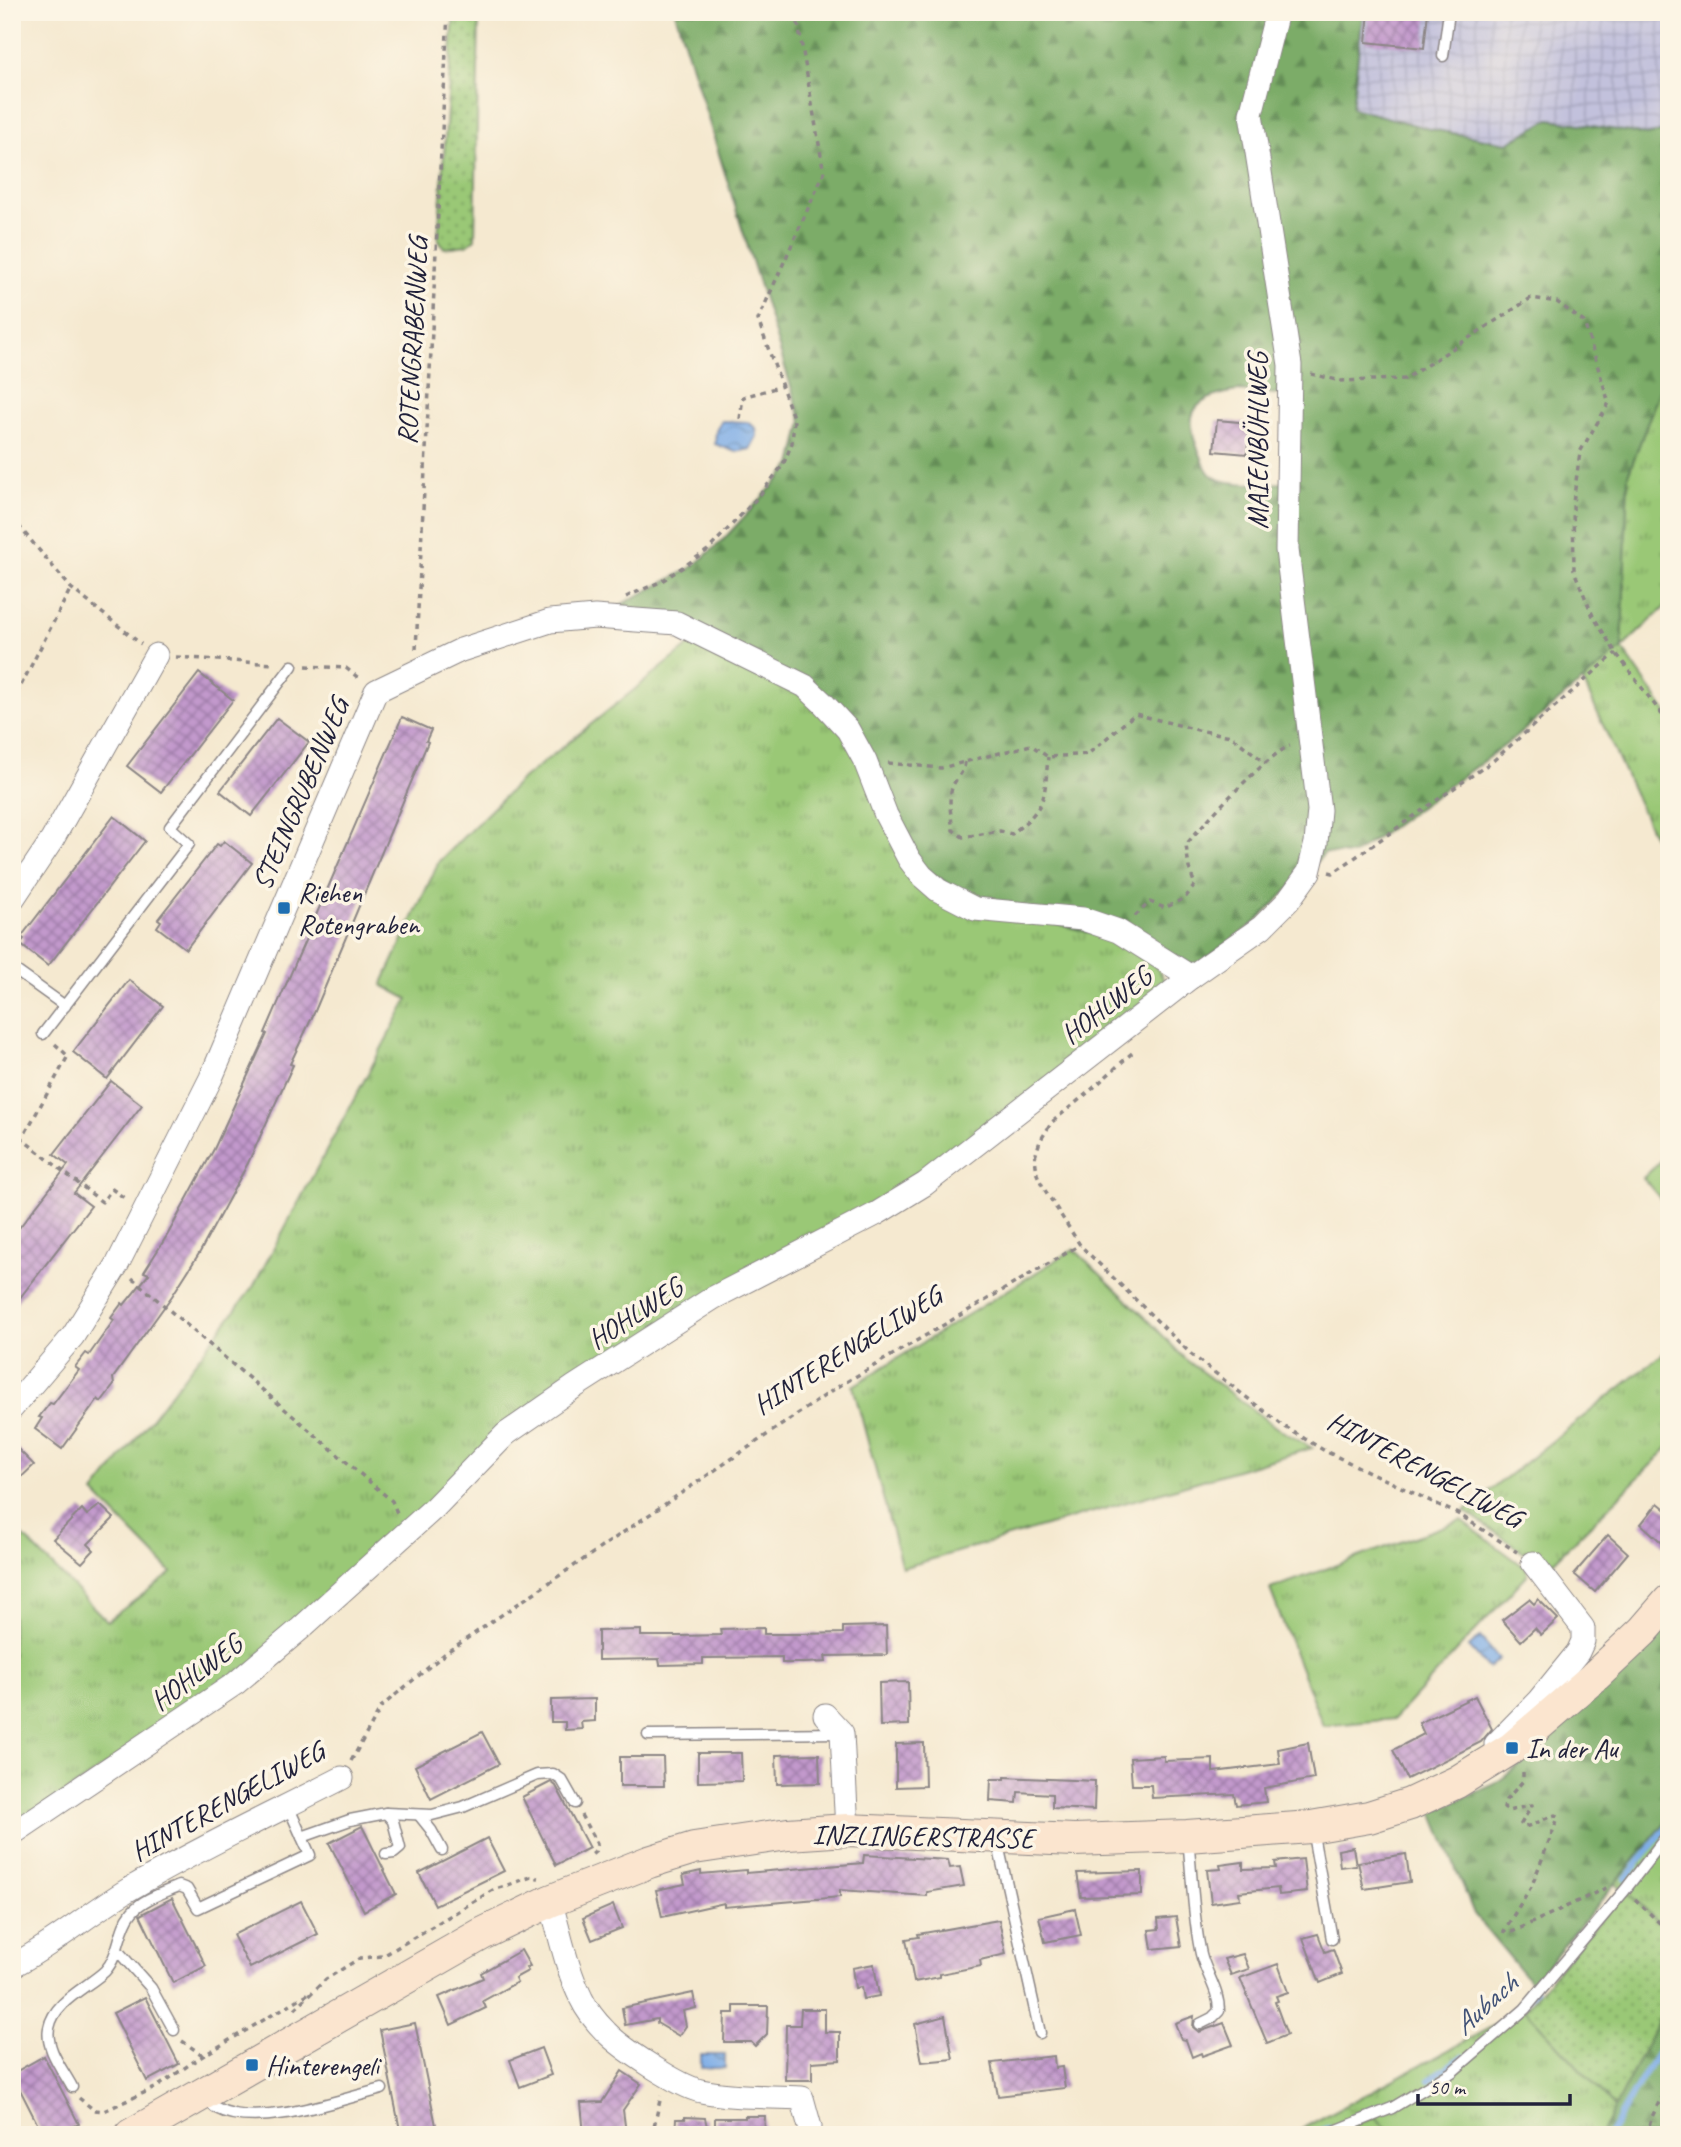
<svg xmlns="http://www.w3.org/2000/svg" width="1681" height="2147" viewBox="0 0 1681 2147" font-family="Caveat,sans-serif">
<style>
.industrial{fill:url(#industrial-grid)}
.grass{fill:url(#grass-tufts);stroke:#5e7558;stroke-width:2}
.forest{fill:url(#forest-firs);stroke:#4e6751;stroke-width:2;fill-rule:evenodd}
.park{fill:#9ac876;stroke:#5e7558;stroke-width:2}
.garden{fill:url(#garden-dots);stroke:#5e7558;stroke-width:2}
.water{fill:url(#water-waves);stroke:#4e6791;stroke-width:2}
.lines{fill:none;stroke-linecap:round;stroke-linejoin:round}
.stream{stroke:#7bace7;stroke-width:6}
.building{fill:url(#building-cross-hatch)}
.lane-casing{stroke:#8c8686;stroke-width:13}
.street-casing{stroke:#8c8686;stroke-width:25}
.secondary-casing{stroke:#8c8686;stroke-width:34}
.path{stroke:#8c8686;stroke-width:3.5;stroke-dasharray:5 5;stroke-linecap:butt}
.lane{stroke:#fff;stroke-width:10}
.street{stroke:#fff;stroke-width:23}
.secondary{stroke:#fbe5cf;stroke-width:32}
.poi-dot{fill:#1f6fb2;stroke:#fcf5e5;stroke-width:2.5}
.labels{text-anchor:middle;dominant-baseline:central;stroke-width:7;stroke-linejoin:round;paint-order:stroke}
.street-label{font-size:28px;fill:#22223b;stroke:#fcf5e5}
.poi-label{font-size:28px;fill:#22223b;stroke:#fcf5e5;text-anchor:start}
.water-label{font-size:30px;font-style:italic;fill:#415277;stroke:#fcf5e5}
</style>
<defs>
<pattern id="industrial-grid" width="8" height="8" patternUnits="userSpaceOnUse" patternTransform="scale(1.75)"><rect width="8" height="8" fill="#c2c1dc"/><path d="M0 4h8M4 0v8" fill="none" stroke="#a6a6be"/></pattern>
<pattern id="grass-tufts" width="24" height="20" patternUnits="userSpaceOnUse" patternTransform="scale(1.75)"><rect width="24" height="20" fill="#9ac876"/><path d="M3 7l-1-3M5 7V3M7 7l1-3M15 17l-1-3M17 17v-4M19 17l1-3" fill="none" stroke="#7da262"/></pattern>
<pattern id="forest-firs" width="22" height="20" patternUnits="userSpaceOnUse" patternTransform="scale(1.75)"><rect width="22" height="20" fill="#7bac67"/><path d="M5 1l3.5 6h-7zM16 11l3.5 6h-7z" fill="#648c56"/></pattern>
<pattern id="garden-dots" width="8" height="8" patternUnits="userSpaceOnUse" patternTransform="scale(1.75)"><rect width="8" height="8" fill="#9ac876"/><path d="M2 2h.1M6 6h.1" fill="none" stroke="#7da262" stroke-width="1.8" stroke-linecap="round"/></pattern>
<pattern id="water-waves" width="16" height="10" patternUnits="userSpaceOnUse" patternTransform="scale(1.75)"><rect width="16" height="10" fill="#7bace7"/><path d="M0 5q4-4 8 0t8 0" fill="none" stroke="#648cbc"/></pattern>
<pattern id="building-cross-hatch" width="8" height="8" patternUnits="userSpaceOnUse" patternTransform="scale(1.75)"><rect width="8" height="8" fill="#c299cc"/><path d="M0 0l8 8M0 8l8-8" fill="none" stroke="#9d7ca7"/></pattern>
</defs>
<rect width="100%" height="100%" fill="#fcf5e5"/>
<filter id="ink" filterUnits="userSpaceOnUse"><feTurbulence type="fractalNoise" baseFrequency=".0143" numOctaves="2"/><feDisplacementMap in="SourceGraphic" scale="14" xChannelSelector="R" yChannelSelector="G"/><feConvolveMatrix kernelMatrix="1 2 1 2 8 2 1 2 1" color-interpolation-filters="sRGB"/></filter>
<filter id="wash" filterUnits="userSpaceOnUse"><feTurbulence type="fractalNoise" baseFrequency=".00686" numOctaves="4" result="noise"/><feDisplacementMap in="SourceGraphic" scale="28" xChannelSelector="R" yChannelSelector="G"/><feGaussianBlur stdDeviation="1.57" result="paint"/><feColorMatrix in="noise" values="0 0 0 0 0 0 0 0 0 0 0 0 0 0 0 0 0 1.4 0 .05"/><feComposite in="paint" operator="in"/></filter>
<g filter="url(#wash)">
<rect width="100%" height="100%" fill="#f5e9d0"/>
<!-- industrial -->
<polygon class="industrial" points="1363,12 1669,12 1669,130 1647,135 1550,119 1508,143 1430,129 1351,108"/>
<!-- grass -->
<g class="grass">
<polygon points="1669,365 1669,603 1622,648 1669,716 1669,859 1653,835 1583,681 1622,648 1628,475"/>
<polygon points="697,637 795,689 1097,930 1150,957 1165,981 1133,1011 922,1178 527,1412 275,1648 12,1830 12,1525 107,1621 172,1573 94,1493 253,1287 408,999 382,985 439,861 519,782 685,649"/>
<polygon points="1669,1153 1669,1209 1643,1178"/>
<polygon points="1074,1249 1149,1321 1185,1359 1277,1428 1312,1448 902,1568 853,1386"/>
<polygon points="1669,1349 1669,1447 1547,1568 1464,1511"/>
<polygon points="1461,1520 1526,1568 1528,1574 1394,1719 1323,1726 1270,1589"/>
<polygon points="1669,1818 1669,1932 1625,1890 1615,1884"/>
<polygon points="1525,2009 1615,2107 1601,2135 1290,2135"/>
</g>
<!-- forest -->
<g class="forest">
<path d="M675,12H1363L1352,108L1430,129L1507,143L1550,119L1647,135L1669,130V365L1628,475L1622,648L1511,741L1353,855L1325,853L1255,923L1196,966L1172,956L973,900L922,867L857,737L801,678L608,611L690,569L721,542L792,465L802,422ZM1237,391L1289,395L1286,483C1265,483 1237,487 1216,478C1207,474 1204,464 1201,456C1181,414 1192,398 1237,391Z"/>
<polygon points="1669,1614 1669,1818 1532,1984 1474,1914 1433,1812 1495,1784 1537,1752"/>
<polygon points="1669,1998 1669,2135 1601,2135"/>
</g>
<!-- park -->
<polygon class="park" points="1374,2116 1394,2135 1332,2135"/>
<!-- garden -->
<g class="garden">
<polygon points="454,12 479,12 475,239 467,245 444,248 438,238"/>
<polygon points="1625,1890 1669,1932 1669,1999 1615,2107 1525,2009"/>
</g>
<!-- water -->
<g class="water">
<polygon points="721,421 747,422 756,428 757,436 750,449 736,452 715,444 716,431"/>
<polygon points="1480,1637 1499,1659 1488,1668 1469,1647"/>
<rect x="701" y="2055" width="24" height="13"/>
</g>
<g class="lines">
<!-- stream -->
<g class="stream">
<polyline points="1626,1878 1669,1824"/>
<polyline points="1511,2015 1535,1990"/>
<polyline points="1429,2080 1463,2056"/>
<polyline points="1354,2118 1399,2098"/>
<polyline points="1310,2135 1328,2128"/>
<polyline points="1609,2135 1669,2033"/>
</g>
</g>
<g id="blocks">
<!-- building -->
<g class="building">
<polygon points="1369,12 1428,12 1424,48 1366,42"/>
<polygon points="1217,420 1250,423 1247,454 1214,451"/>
<polygon points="199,673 233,700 161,792 127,766"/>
<polygon points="402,717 431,730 426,741 428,742 315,1011 290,1064 293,1065 248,1163 200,1252 172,1296 113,1378 114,1385 101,1402 98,1399 62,1449 35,1429 42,1418 39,1417 50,1403 53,1404 79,1370 75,1367 86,1353 89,1355 114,1320 111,1318 122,1303 124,1305 149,1274 144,1272 168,1234 214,1149 267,1034 265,1033"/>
<polygon points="277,718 309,742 251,816 220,791"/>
<polygon points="114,816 145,841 48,966 20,944 24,939 21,937"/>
<polygon points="224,841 252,863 186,949 157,927 161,921 158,919 217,844 220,846"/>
<polygon points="129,980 163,1006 107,1079 73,1052"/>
<polygon points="111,1081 142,1105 74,1193 91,1206 12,1308 12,1237 68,1165 54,1154"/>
<polygon points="12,1443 34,1465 12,1486"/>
<polygon points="1658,1503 1669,1512 1669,1549 1641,1524"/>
<polygon points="100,1505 114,1518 88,1544 94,1550 82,1563 53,1539 82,1509 87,1515"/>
<polygon points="1608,1535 1628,1553 1595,1592 1574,1574"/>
<polygon points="1529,1599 1534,1604 1538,1599 1558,1619 1541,1635 1535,1628 1521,1641 1502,1620"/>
<polygon points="886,1626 887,1655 825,1656 826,1662 804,1663 782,1663 782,1657 703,1658 703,1664 660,1665 659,1659 598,1660 598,1631 641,1630 641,1636 681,1636 721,1635 720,1629 764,1628 764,1634 803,1634 843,1633 843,1627"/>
<polygon points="908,1682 909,1725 880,1726 879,1683"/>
<polygon points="1475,1696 1492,1729 1481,1742 1407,1779 1393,1750 1424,1734 1419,1723"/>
<polygon points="595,1699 595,1721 581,1722 582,1729 565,1730 565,1722 551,1722 551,1700"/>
<polygon points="482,1732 499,1764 431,1799 415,1766"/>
<polygon points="924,1743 925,1786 896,1787 896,1744"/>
<polygon points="1308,1743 1314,1779 1264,1788 1266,1802 1236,1805 1234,1794 1152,1798 1151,1785 1132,1785 1130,1758 1164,1756 1164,1761 1213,1759 1213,1772 1280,1764 1278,1749"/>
<polygon points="698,1753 741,1753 742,1781 698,1782"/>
<polygon points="819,1754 820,1783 777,1784 776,1755"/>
<polygon points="620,1757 663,1757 664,1786 620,1786"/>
<polygon points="1005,1777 1095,1781 1094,1810 1052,1808 1052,1794 1018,1792 1017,1803 990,1801 991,1779 1005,1779"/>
<polygon points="551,1782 556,1786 589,1848 556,1865 522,1797"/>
<polygon points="362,1826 396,1894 364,1911 329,1843"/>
<polygon points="487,1838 504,1871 435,1905 419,1873"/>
<polygon points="1353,1847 1356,1865 1340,1867 1338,1850"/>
<polygon points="1406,1854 1410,1882 1364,1889 1358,1862"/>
<polygon points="864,1855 948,1860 950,1868 960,1867 964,1886 927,1892 927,1896 840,1890 840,1897 724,1907 724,1903 662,1917 656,1890 685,1884 683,1875 701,1871 701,1874 746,1870 746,1873 863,1863"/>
<polygon points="1303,1859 1307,1892 1279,1895 1278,1888 1239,1892 1240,1899 1211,1903 1207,1870 1221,1869 1220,1865 1243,1862 1243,1869 1276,1868 1275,1862"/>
<polygon points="1142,1871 1142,1895 1081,1897 1077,1873"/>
<polygon points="172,1898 206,1966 173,1983 140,1915"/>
<polygon points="301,1901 318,1934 250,1968 233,1935"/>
<polygon points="613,1905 622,1928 592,1940 583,1918"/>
<polygon points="1075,1909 1081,1935 1045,1942 1039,1917"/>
<polygon points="1176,1917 1181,1946 1152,1949 1149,1930 1159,1929 1158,1919"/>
<polygon points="999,1920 1006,1954 980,1960 981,1966 940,1974 940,1977 914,1982 906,1939 919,1937 918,1934"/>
<polygon points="1318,1934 1325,1952 1333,1949 1342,1974 1320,1983 1303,1938"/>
<polygon points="521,1950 530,1966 526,1968 528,1971 515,1978 517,1982 483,2001 486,2008 451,2025 439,1997 483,1978 481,1973"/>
<polygon points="1243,1954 1249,1969 1231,1975 1224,1959"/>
<polygon points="874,1964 879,1996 863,1999 861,1987 855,1988 852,1968"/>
<polygon points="1278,1964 1288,1992 1276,1996 1278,2001 1275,2002 1287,2035 1267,2043 1240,1978"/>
<polygon points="693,1993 696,2008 683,2011 686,2026 679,2036 657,2023 657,2019 625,2025 622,2008"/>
<polygon points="145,1997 179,2064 147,2081 113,2013"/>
<polygon points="734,2006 768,2006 767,2034 755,2046 751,2042 724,2042 725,2013 734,2013"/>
<polygon points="801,2009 825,2009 825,2032 840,2032 840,2060 812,2062 812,2080 785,2080 786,2025 800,2025"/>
<polygon points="945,2016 953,2059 922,2062 915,2024"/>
<polygon points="1194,2016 1193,2027 1199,2032 1224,2023 1233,2045 1202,2056 1201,2053 1192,2057 1186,2040 1181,2039 1175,2023"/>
<polygon points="415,2023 438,2135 401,2135 380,2030"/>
<polygon points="541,2048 551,2075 520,2087 510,2060"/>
<polygon points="44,2056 79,2124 57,2135 43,2135 12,2074"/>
<polygon points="1054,2056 1055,2068 1062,2067 1065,2088 998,2096 992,2063"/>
<polygon points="622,2071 641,2084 623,2110 626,2133 584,2135 581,2103 602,2102"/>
<polygon points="745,2116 765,2116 764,2135 715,2135 715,2118 745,2118"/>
<polygon points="685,2117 705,2118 709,2135 675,2135 676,2119 685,2119"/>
</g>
</g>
</g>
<g filter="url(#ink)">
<use href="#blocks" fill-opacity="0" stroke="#8c8686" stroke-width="2"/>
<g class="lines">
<defs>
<g id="lane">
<polyline points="1443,56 1449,12"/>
<polyline points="12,968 65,1006"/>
<polyline points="43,1034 189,844 170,827 292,666"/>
<polyline points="648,1735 838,1733"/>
<polyline points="386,1813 393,1821 400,1848 394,1853 386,1854"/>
<polyline points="419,1815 431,1830 442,1850"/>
<polyline points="1312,1829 1332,1939"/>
<polyline points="302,1837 350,1820 386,1813 432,1815 463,1807 537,1775 553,1774 562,1780 575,1803"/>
<path d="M1188,1839C1192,1874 1193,1920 1201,1954C1206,1974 1219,1990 1219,2011L1212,2018L1200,2024"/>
<polyline points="997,1840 1040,2033"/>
<polyline points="117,1950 151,1988 174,2030"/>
<path d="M72,2087C63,2070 45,2048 49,2028C54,2001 87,1988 105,1971C120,1955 118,1929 132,1912C143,1899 163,1893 179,1886L187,1889L198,1908L310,1855L288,1806"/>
<path d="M205,2096C209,2100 212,2106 216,2108C257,2130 338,2100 382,2089"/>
<polyline points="1325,2135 1392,2108 1452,2072 1525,2009 1625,1890 1669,1833"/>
</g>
<g id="street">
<polyline points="12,900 52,840 156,655"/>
<polyline points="12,1408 73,1336 117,1265 211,1078 376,691 461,650 550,621 595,617 677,623 805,686 823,703 848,730 865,761 886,815 909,859 922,876 938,890 975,909 1083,919 1118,931 1191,977"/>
<polyline points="825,1715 842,1733 847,1830"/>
<polyline points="1496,1744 1539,1700 1578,1652 1583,1641 1583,1628 1533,1563"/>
<polyline points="12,1834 236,1683 300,1629 434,1508 506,1434 574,1387 713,1298 876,1214 925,1184 1191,977 1262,927 1288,901 1309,872 1316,843 1319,810 1287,550 1290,365 1251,114 1277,12"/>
<path d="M550,1901C560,1933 566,1968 581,1998C587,2011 596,2022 606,2032C621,2048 680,2087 701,2091C734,2098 769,2096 802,2098L810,2127"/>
<path d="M12,1966C55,1944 91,1911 133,1887C201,1847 272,1814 342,1778"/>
</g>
<polyline id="secondary" points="131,2135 482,1934 550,1901 649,1862 694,1848 788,1834 847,1830 1074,1840 1187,1836 1311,1827 1369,1817 1410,1804 1457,1782 1512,1748 1593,1678 1643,1631 1669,1601"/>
</defs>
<!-- lane casing -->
<use href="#lane" class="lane-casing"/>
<!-- street casing -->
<use href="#street" class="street-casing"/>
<!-- secondary casing -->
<use href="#secondary" class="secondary-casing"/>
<!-- path -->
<g class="path">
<polyline points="1311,374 1341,381 1405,379 1531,298 1557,302 1584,322 1609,403 1580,452 1573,503 1574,571 1593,616 1616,653 1669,724"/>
<polyline points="740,419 743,397 782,386"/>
<polyline points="12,518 71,588 141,644"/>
<polyline points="626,597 662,581 708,550 759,496 783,465 792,443 794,420 758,320 824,173 796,12"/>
<polyline points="416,649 448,12"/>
<polyline points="176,657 273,664"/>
<polyline points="306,666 346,668 361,680"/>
<polyline points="12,703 71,588"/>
<path d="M965,762C964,774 955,778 952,788C948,801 951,816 953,830L963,837L1000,831L1012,834C1047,805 1044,801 1048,757"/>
<polyline points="888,763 941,768 1031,745 1048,757 1088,754 1135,714 1198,730 1231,736 1266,763"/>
<polyline points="1329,872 1333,873 1494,760 1616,653"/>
<path d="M1135,916L1150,902L1165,908L1185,898L1195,885L1189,868L1186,845C1201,825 1270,752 1290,746"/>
<polyline points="55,1044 68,1056 22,1139 102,1202 112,1189 127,1200"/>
<polyline points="1132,1053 1091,1090 1052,1122 1040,1141 1035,1157 1037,1174 1043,1187 1080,1245 1192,1355 1282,1425 1325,1451 1460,1515 1517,1552"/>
<polyline points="132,1278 392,1501 397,1513"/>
<polyline points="351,1761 382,1706 447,1652 836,1388 1080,1245"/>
<path d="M1523,1772V1781L1506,1800L1504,1808L1508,1811L1532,1805L1521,1824L1524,1827C1536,1825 1545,1817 1556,1815L1558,1818L1532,1885L1504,1931L1510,1933L1608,1887"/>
<polyline points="581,1815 597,1844 595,1852 590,1856"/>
<polyline points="1635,1899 1669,1932"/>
<polyline points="295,2009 326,1979 360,1958 383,1956 493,1890 531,1877 539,1878"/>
<polyline points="182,2041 204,2056"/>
<polyline points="79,2098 94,2110 104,2111 157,2087 196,2060 311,1992"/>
<polyline points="652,2135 661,2096"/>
<polyline points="1646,2135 1652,2117 1669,2081"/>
</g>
<!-- lane -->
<use href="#lane" class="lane"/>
<!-- street -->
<use href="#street" class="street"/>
<!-- secondary -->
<use href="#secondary" class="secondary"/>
</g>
</g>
<!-- markers -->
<g class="poi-dot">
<rect x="277" y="901" width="14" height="14" rx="3.5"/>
<rect x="1505" y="1741" width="14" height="14" rx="3.5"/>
<rect x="245" y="2058" width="14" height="14" rx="3.5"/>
</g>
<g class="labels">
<!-- street labels -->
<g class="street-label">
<text transform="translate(412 341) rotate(-87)">ROTENGRABENWEG</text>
<text transform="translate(1257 441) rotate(-90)">MAIENBÜHLWEG</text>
<text transform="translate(300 794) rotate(-67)">STEINGRUBENWEG</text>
<text transform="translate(1106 1005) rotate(-38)">HOHLWEG</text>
<text transform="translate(635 1313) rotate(-33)">HOHLWEG</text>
<text transform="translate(847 1350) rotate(-32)">HINTERENGELIWEG</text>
<text transform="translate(1425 1469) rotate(28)">HINTERENGELIWEG</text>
<text transform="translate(196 1672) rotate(-37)">HOHLWEG</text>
<text transform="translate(227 1801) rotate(-29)">HINTERENGELIWEG</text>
<text transform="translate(923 1836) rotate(1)">INZLINGERSTRASSE</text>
</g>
<!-- poi labels -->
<g class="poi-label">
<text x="298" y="892">Riehen<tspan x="298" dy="32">Rotengraben</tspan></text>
<text x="1526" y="1748">In der Au</text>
<text x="266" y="2065">Hinterengeli</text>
</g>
<!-- water labels -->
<g class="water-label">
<text transform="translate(1485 2004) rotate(-42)">Aubach</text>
</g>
</g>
<!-- margin -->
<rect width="1681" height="2147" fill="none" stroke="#fcf5e5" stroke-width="42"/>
<!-- scale -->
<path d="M1418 2094v10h152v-10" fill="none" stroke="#22223b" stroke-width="3.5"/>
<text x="1429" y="2094" font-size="21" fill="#22223b" stroke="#fcf5e5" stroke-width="5" paint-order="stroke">50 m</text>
</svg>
